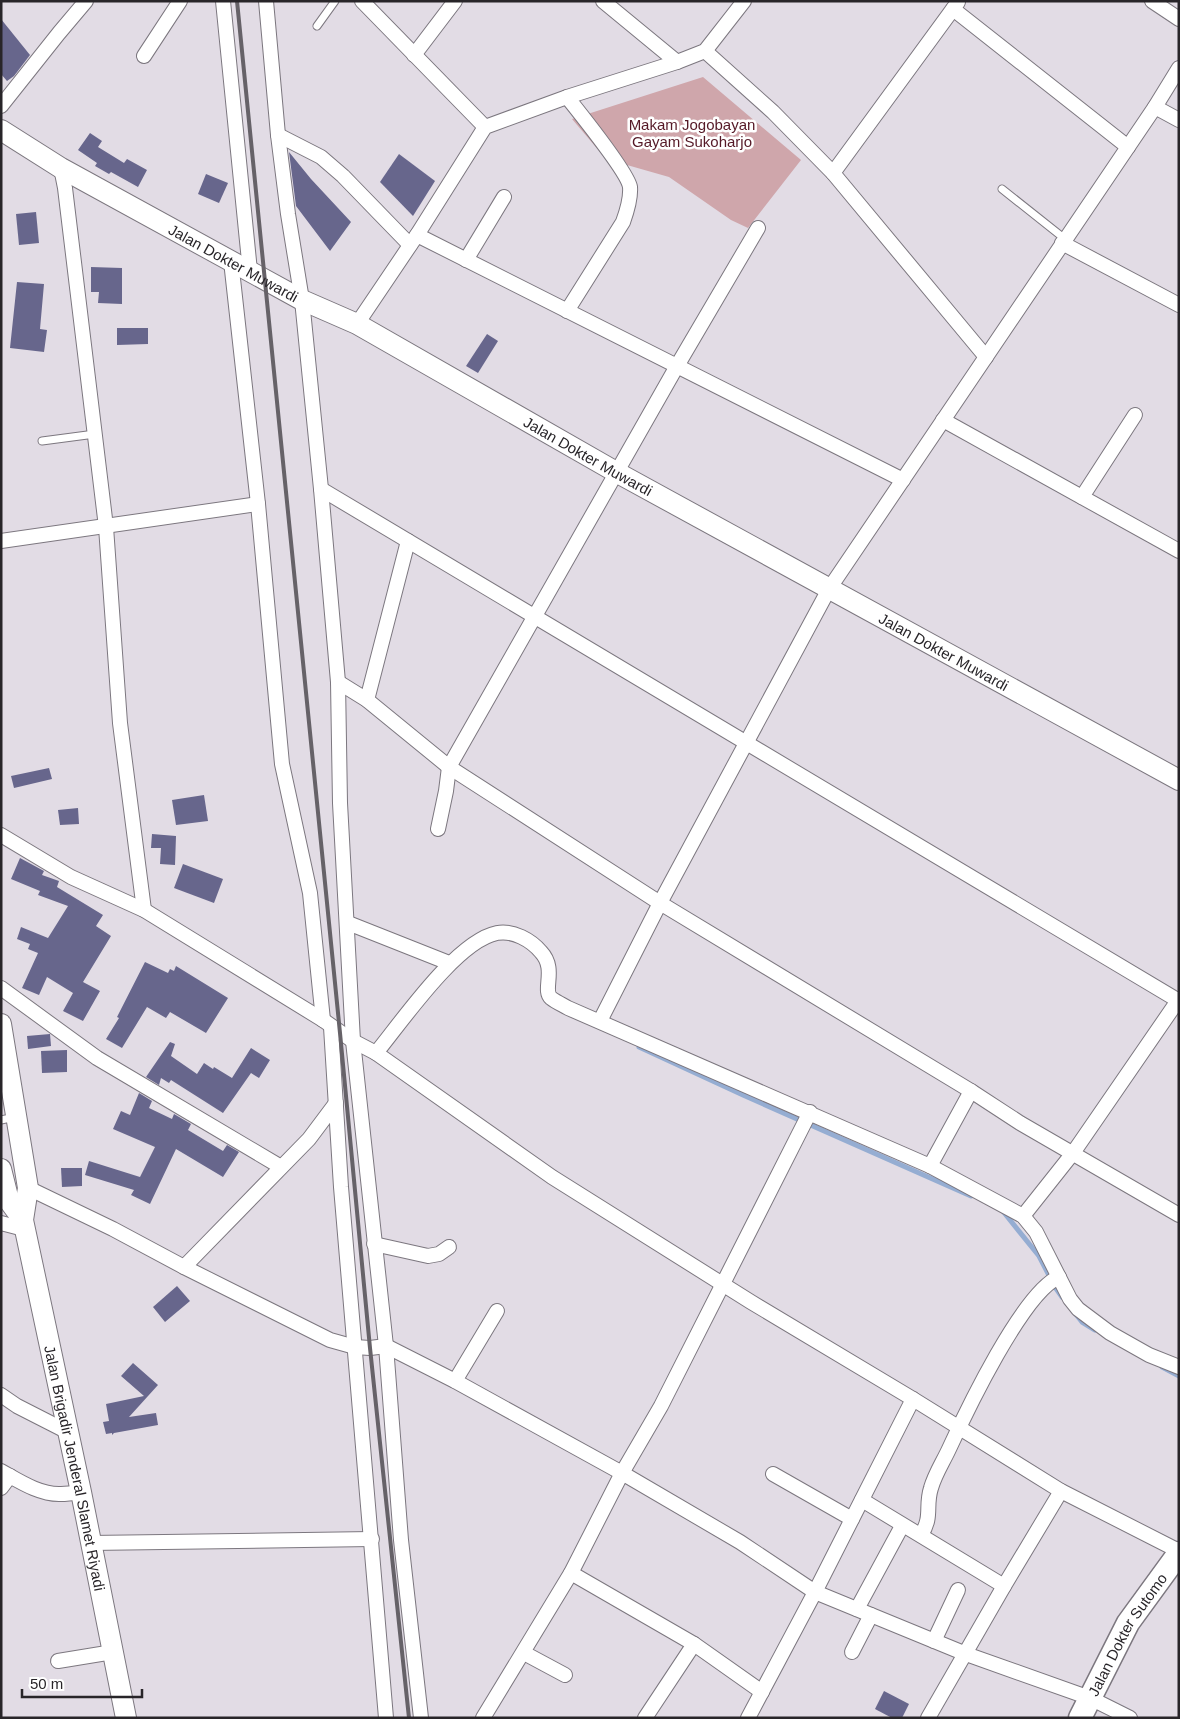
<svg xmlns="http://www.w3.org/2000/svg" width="1180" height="1719" viewBox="0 0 1180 1719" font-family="Arial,sans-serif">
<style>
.green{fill:#cfa6ab}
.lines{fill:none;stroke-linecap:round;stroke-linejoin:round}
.stream{stroke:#95add2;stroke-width:5}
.building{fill:#67668c}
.service-casing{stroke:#7c777f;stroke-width:9}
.minor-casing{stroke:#7c777f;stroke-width:16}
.secondary-casing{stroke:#7c777f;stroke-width:22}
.primary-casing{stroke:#7c777f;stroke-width:25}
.service{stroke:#fff;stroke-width:7}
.minor{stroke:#fff;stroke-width:14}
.secondary{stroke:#fff;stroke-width:20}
.primary{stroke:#fff;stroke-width:22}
.rail{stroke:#666268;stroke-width:4}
.labels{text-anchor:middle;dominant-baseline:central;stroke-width:5;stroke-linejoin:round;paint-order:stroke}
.park-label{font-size:15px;fill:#551927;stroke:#fff}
.street-label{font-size:15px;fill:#282529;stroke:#fff}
</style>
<rect width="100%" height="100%" fill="#e2dce5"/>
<!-- green -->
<polygon class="green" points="703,77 801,160 748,228 731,220 669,177 606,159 572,119"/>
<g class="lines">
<!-- stream -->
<g class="stream">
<polyline points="639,1047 743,1095 971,1196"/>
<polyline points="1002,1210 1039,1256 1055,1287 1062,1297"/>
<polyline points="1075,1313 1082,1322 1095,1330"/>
<polyline points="1162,1367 1179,1376"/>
</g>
</g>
<!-- building -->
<g class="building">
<polygon points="1,19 30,55 14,76 7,81 1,74"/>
<polygon points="90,133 102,141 98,147 124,163 127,159 147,170 138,187 111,172 109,174 95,166 97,163 78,150"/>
<polygon points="289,152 311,179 351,222 330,251 296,206"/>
<polygon points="399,154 435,181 413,216 380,182"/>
<polygon points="206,174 228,183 219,203 198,194"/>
<polygon points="36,212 39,243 19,245 16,214"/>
<polygon points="91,267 122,268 122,304 98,303 99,292 91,292"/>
<polygon points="17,282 44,284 40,329 47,330 44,352 10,348"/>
<polygon points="117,328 148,328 148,344 117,345"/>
<polygon points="487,334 498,341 478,373 466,366"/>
<polygon points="49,768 52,779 14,788 11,776"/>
<polygon points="204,795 208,821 176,825 172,800"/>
<polygon points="78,808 79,824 60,825 58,810"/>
<polygon points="152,834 176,836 175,865 160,864 161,848 151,848"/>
<polygon points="20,858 44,871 42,875 59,881 57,887 103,915 96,926 111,936 83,982 100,991 83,1021 63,1011 73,993 47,977 39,995 22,988 38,953 28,949 30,944 17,939 21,927 48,938 68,906 38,895 40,891 11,879"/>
<polygon points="183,864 223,879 214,903 174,888"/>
<polygon points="145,962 168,973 170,969 174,971 176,966 228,998 206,1033 170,1012 166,1018 147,1007 122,1048 106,1039 119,1018 117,1017"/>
<polygon points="50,1034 51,1046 28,1049 27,1036"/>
<polygon points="170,1042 175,1044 171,1056 197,1074 204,1063 213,1069 214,1067 232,1078 251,1048 270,1060 259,1078 251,1073 223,1113 171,1080 169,1083 161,1078 159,1085 146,1077"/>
<polygon points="67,1050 67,1072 42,1073 41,1051"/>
<polygon points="139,1093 152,1101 149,1108 172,1119 174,1114 191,1124 188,1130 223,1151 227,1145 239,1152 223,1177 176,1149 150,1204 131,1195 134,1190 85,1175 89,1161 140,1177 155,1147 113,1129 121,1111 130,1115"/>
<polygon points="61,1168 82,1168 82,1186 62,1187"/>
<polygon points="177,1286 190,1301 165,1322 153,1307"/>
<polygon points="133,1363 158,1385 129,1417 156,1413 158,1425 114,1433 112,1435 112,1433 106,1434 103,1422 109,1421 106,1404 144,1396 121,1376"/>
<polygon points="884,1691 909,1704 902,1718 892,1718 875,1709"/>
</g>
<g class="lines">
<defs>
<g id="service">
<polyline points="317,26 335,1"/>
<polyline points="1002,189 1065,239"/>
<polyline points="42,441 95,434"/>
<polyline points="1,1120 15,1117"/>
</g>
<g id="minor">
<polyline points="223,1 250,271"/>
<polyline points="266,1 278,135 288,214 302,300 321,489 338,682 340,803 353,1041 386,1346 401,1540 421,1718"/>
<polyline points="362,1 485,127"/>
<polyline points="603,1 677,62"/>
<polyline points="1152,1 1179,19"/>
<polyline points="953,9 1128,147"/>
<polyline points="705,51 773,112 833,173 986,357"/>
<polyline points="414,55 455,1"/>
<polyline points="144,56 180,1"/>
<path d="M567,97C579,112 628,173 630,187C631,199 627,211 623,222L567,311"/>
<polyline points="1,106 59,33 86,1"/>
<polyline points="1155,107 1179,120"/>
<polyline points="278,135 321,157 343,176 410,245"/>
<polyline points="61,168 65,188 106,527 120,723 144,910"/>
<polyline points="833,173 958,2"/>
<polyline points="417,235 903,480"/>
<polyline points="1062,243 1179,305"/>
<polyline points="466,260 504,197"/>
<polyline points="231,261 258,504 282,764 310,893 323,1020"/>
<polyline points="357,324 417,235 485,127 567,97 677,62 705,51 744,1"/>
<polyline points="943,420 1179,551"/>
<polyline points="321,489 1179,1001"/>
<polyline points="1082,497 1135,415"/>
<polyline points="1,541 258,504"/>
<polyline points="338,682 367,700 449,767 660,903 971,1091 1020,1123 1179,1215"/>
<polyline points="367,700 408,541"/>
<polyline points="438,829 446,791 449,767 677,366 758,228"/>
<polyline points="1,835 71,877 144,910 323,1020 353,1041 376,1053 552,1177 751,1302 913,1399 1061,1491 1179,1551"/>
<polyline points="348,923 449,963"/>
<polyline points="1,988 97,1058 281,1167"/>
<polyline points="600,1021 660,903 829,589 1155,107 1179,68"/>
<polyline points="331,1027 341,1187 386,1718"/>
<path d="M376,1053C403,1020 457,941 497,933C513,930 531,940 541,952C557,969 542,990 551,998C556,1002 563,1005 568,1008L930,1166L1023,1216L1036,1232L1070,1299L1078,1309L1110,1333L1149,1355L1179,1367"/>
<polyline points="930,1166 971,1091"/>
<polyline points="28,1188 113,1229 184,1267 330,1340 355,1347 370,1348 386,1346 455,1381 622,1473 740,1542 815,1592 966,1654 1090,1698 1130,1718"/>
<polyline points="1023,1216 1073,1153 1179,999"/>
<polyline points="1,1223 24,1229"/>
<polyline points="374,1244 428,1256 439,1254 449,1247"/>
<polyline points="184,1267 309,1139 336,1103"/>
<polyline points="455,1381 497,1311"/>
<polyline points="1,1395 17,1406 68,1432"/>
<path d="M1,1471C19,1481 40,1495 61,1494C67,1494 74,1493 81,1492"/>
<polyline points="773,1474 852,1519"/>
<polyline points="1,1488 10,1476"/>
<polyline points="862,1500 1004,1586"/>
<path d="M921,1535C933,1516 925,1507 931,1488C935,1474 943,1462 949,1449C966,1412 1023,1292 1059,1277"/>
<polyline points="90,1543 372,1539"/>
<polyline points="571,1573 694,1644 762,1692"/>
<polyline points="857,1609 902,1526"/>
<polyline points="934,1641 958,1590"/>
<polyline points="852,1652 871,1615"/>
<polyline points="524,1653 565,1675"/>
<polyline points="58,1661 113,1652"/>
<polyline points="483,1718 571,1573 622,1473 661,1406 810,1112"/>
<polyline points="645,1718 694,1644"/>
<polyline points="748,1718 815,1592 913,1399"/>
<polyline points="928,1718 1004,1586 1061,1491"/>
</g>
<g id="secondary">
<path id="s1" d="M1,130L61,168L302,300L357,324L616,472L1179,780"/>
<path id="s2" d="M1,1024L28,1188L23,1220L81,1492L126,1718"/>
<polyline points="1,1169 9,1201 23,1220"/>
</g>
<g id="primary">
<path id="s3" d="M1080,1718L1128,1623L1179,1553"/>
</g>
</defs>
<!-- service casing -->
<use href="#service" class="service-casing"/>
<!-- minor casing -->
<use href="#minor" class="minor-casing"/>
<!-- secondary casing -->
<use href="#secondary" class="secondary-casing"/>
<!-- primary casing -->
<use href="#primary" class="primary-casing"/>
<!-- service -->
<use href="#service" class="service"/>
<!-- minor -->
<use href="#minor" class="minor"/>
<!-- secondary -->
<use href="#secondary" class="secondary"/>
<!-- primary -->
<use href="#primary" class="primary"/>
<!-- rail -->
<polyline class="rail" points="237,1 340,1033 370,1348 409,1718"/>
</g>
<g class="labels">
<!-- park labels -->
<g class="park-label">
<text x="692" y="124">Makam Jogobayan<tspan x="692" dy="17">Gayam Sukoharjo</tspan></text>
</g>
<!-- street labels -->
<g class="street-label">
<text stroke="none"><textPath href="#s1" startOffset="268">Jalan Dokter Muwardi</textPath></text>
<text stroke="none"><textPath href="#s1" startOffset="672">Jalan Dokter Muwardi</textPath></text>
<text stroke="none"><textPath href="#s1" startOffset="1078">Jalan Dokter Muwardi</textPath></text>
<text stroke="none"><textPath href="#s2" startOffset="452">Jalan Brigadir Jenderal Slamet Riyadi</textPath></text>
<text stroke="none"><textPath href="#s3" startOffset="96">Jalan Dokter Sutomo</textPath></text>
</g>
</g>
<!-- border -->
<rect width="1180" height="1719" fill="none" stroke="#282529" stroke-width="5"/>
<!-- scale -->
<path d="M22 1689v8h120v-8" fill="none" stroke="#282529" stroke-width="2.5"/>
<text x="30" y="1689" font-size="15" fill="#282529" stroke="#ffffff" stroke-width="4" paint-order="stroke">50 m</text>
</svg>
